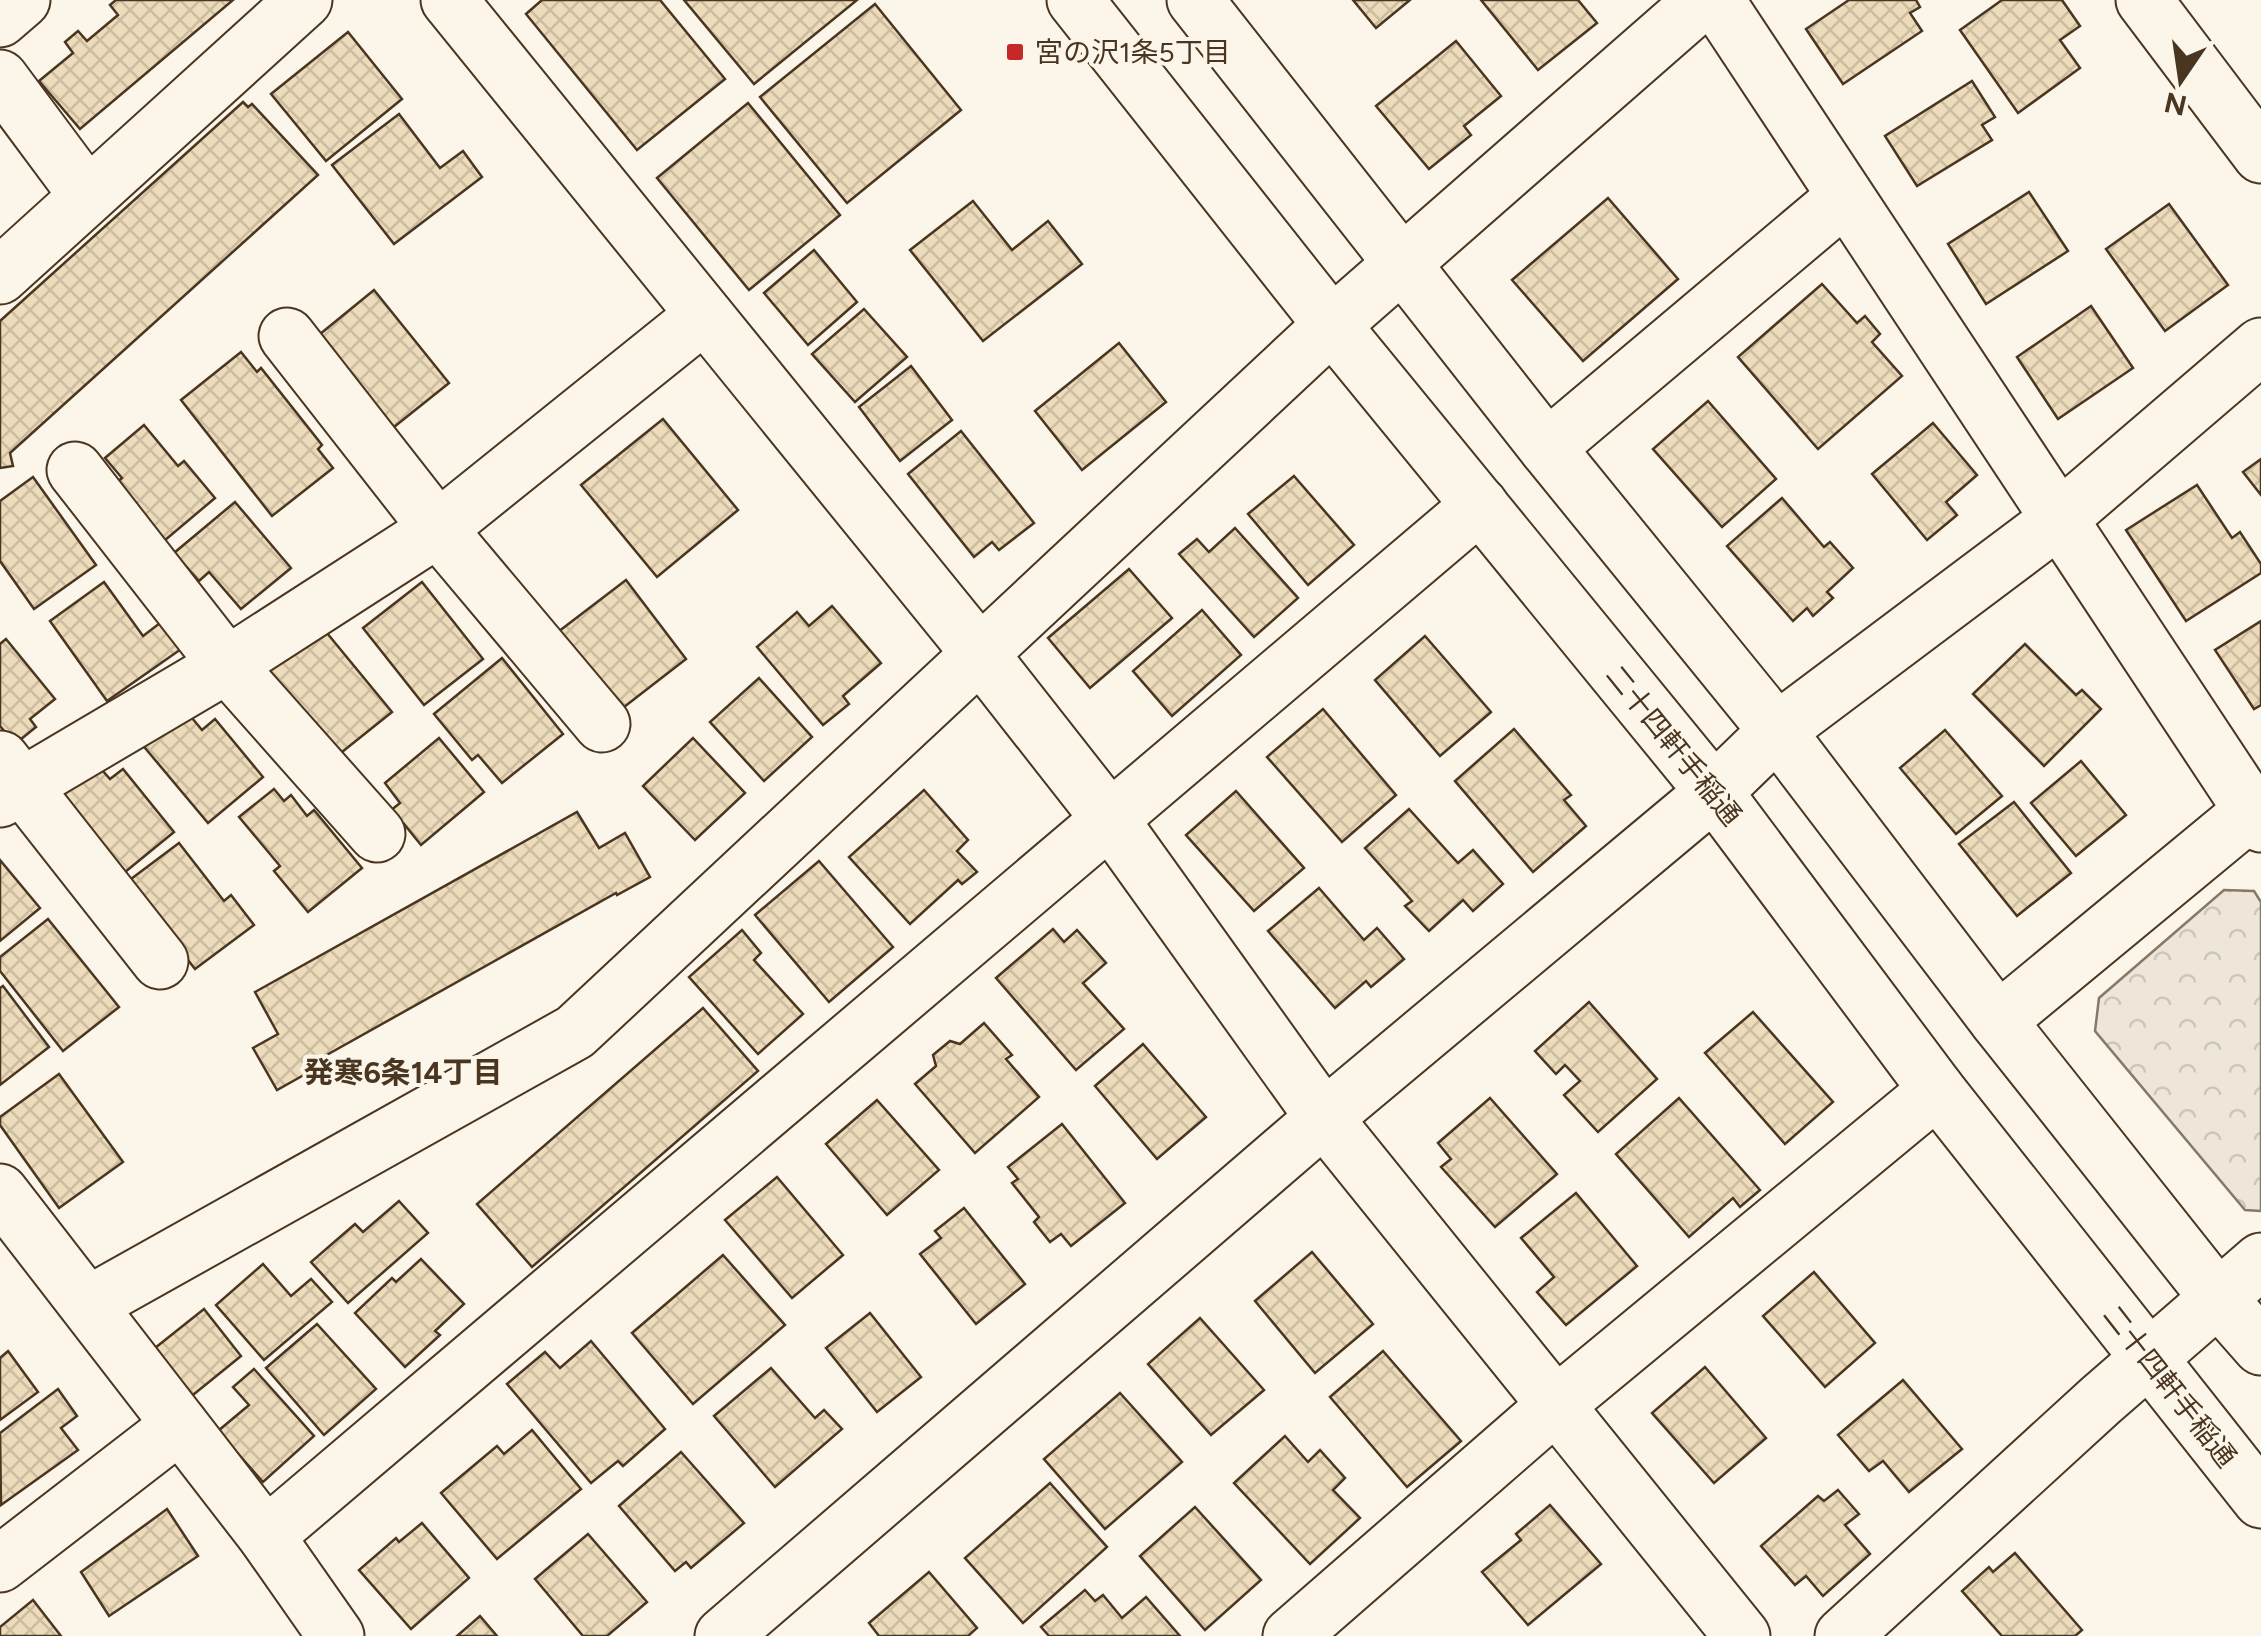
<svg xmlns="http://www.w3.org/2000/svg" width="2261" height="1636" viewBox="0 0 2261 1636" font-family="Figtree,'Noto Sans JP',sans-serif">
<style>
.park{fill:url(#park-crowns);stroke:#887966;stroke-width:2.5}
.building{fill:url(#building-cross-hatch);stroke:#4a3520;stroke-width:2.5}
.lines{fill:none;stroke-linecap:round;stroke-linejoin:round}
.minor-casing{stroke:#4a3520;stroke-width:59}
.minor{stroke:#fbf6e9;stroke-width:55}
.poi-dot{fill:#c62828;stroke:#fbf6e9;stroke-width:4}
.labels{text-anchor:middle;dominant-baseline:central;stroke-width:8;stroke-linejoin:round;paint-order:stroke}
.poi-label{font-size:28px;fill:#4a3520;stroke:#fbf6e9;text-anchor:start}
.street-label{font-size:28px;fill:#4a3520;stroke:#fbf6e9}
.neighbourhood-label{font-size:30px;font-weight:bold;fill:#4a3520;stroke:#fbf6e9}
</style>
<defs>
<pattern id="park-crowns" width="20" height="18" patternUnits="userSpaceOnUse" patternTransform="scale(2.5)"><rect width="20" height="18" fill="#ede6d9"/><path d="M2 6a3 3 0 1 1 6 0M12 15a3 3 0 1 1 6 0" fill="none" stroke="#cdc6ba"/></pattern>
<pattern id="building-cross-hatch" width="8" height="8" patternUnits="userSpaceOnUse" patternTransform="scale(2.5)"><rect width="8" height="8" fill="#ecdcbc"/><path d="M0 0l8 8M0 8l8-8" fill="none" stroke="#ccbda1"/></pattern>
</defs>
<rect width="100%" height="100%" fill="#fbf6e9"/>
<!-- park -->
<polygon class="park" points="2224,890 2254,891 2261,902 2261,1211 2245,1210 2095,1031 2099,998"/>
<!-- building -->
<g class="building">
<polygon points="116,0 233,0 80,129 39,81 73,53 65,42 78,31 87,41 118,15 110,5"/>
<polygon points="542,0 660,0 725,79 637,150 526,14"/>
<polygon points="684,0 857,0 754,84"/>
<polygon points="1353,0 1410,0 1376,28"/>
<polygon points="1481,0 1578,0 1597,23 1538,70"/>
<polygon points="1849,0 1916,0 1920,7 1910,13 1922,31 1843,84 1806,29"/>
<polygon points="2002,0 2062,0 2080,26 2060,40 2080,68 2018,113 1960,30"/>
<polygon points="875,4 961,110 847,203 760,97"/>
<polygon points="348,32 402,99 326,161 271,94"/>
<polygon points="1456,41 1501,96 1464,126 1471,135 1429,169 1376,106"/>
<polygon points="1972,81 1995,117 1982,125 1992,140 1917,186 1885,136"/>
<polygon points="243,102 248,107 252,104 318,175 10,453 13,466 0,468 0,321"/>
<polygon points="748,103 840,215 749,290 657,178"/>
<polygon points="399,114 440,168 463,151 482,177 394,244 332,165"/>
<polygon points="2029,192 2068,251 1986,304 1948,244"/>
<polygon points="1608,198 1678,279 1583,361 1512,280"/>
<polygon points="973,201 1012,250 1048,221 1082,264 983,341 910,250"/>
<polygon points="2169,204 2228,285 2165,331 2106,249"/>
<polygon points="814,250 857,302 808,345 764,293"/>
<polygon points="1822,284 1857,323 1865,316 1880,334 1872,342 1902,376 1818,449 1738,357"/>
<polygon points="374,290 449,383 389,431 314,339"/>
<polygon points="2091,306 2133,368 2058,419 2017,357"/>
<polygon points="864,309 907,357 855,402 812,354"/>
<polygon points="1119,343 1166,402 1082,470 1035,411"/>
<polygon points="241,352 257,372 261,368 322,445 318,449 333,468 272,516 181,400"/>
<polygon points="911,366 952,420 900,461 859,407"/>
<polygon points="1708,401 1776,479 1722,527 1653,449"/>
<polygon points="663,419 738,510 657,577 581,485"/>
<polygon points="1933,423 1977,475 1946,502 1957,515 1927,540 1872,474"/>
<polygon points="144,425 178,466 184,461 215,498 164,541 116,483 122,478 105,458"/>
<polygon points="961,431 1034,523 999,550 992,542 974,557 908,474"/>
<polygon points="2261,459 2261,495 2243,472"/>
<polygon points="1294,476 1354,545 1308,585 1248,514"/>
<polygon points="33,477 96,565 34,609 0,561 0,501"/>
<polygon points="2197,485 2232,538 2240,532 2261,564 2261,573 2186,621 2126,530"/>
<polygon points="1782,498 1824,547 1830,542 1853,568 1827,592 1833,598 1813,616 1807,608 1793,621 1727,546"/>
<polygon points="235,502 291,568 241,609 209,572 199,581 174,553"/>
<polygon points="1235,528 1298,598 1254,637 1179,554 1197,539 1209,552"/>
<polygon points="1129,569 1172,618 1090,688 1048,638"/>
<polygon points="626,580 686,659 615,714 554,635"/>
<polygon points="104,582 143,636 164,620 184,647 107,701 50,621"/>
<polygon points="422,582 483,659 424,705 363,628"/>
<polygon points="832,606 881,663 843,696 849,704 823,725 757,647 797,612 809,626"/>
<polygon points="1202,610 1241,655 1172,716 1133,671"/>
<polygon points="2261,621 2261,705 2254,709 2215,650"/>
<polygon points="322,627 392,712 332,760 262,675"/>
<polygon points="1425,636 1491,712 1440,756 1375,680"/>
<polygon points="6,639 55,699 30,719 36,727 15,744 0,726 0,644"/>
<polygon points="2025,644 2076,695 2082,690 2101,709 2044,766 1973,694"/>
<polygon points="502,658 563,734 502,783 478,755 472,760 434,714"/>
<polygon points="759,678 812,737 764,781 710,722"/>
<polygon points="182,706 202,730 215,719 263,777 208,823 140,742"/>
<polygon points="1323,709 1396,795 1342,842 1267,757"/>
<polygon points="1514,729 1571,795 1564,800 1586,826 1533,872 1455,781"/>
<polygon points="1945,730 2002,796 1956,834 1900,768"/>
<polygon points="439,738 484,792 421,845 404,824 396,829 385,815 400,803 385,783"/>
<polygon points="693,738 745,793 695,840 643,786"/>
<polygon points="94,761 110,779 123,769 174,832 119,877 56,801 77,783"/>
<polygon points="2081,761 2126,815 2076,856 2031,803"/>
<polygon points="274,789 284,801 291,795 307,816 314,810 362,868 308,912 274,871 280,866 239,817"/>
<polygon points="924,790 968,840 957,851 977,872 962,884 958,880 910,924 849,857"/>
<polygon points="1236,791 1304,868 1254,911 1186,835"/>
<polygon points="2014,802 2071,873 2017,916 1959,844"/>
<polygon points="1409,809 1458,863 1473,850 1503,884 1473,911 1463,900 1429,931 1405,906 1412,901 1365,848"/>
<polygon points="577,812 599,848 625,833 650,877 617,895 616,893 307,1066 311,1071 277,1090 253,1048 278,1034 255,992"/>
<polygon points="179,843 224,901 231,895 254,925 195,969 127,882"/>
<polygon points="0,860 40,908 0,941"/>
<polygon points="819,861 893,947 829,1002 755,915"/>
<polygon points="1319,888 1364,940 1377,928 1404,959 1371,987 1366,981 1335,1008 1268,931"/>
<polygon points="48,919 119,1007 63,1051 0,971 0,957"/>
<polygon points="1053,929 1064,942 1077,930 1106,963 1083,983 1124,1029 1076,1070 996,978"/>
<polygon points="742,930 761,953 754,960 803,1014 758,1054 689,977"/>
<polygon points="3,986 49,1047 0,1085 0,988"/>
<polygon points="1589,1002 1657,1079 1598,1132 1564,1095 1580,1081 1565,1065 1556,1074 1535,1051"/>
<polygon points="703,1008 758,1071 532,1267 477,1204"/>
<polygon points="1753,1012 1833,1102 1785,1144 1705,1053"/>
<polygon points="984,1023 1012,1055 1006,1059 1039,1097 975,1153 915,1084 936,1066 933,1055 950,1041 960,1044"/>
<polygon points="1143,1044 1206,1117 1157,1159 1095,1086"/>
<polygon points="59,1074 123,1162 59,1208 0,1125 0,1117"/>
<polygon points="1490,1098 1557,1174 1495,1227 1441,1167 1451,1159 1438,1143"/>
<polygon points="1679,1098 1760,1190 1740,1207 1733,1198 1689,1237 1616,1154"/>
<polygon points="877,1100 939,1170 887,1215 826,1144"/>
<polygon points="1062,1124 1125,1203 1071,1246 1061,1234 1050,1242 1034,1222 1039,1217 1012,1183 1018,1179 1008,1167"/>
<polygon points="777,1177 843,1255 792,1298 725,1220"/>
<polygon points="1576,1193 1637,1266 1566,1325 1537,1292 1554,1277 1521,1238"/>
<polygon points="399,1201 428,1233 348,1303 311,1262 355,1224 363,1232"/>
<polygon points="964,1208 1025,1284 976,1324 920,1254 941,1238 935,1231"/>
<polygon points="1312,1252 1373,1324 1315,1373 1255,1301"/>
<polygon points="723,1255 785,1325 693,1404 632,1333"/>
<polygon points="421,1259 464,1304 435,1331 440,1335 405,1367 355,1313 392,1278 396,1282"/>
<polygon points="263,1264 291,1296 311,1279 332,1302 264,1360 216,1305"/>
<polygon points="1814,1272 1875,1343 1825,1387 1763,1316"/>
<polygon points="204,1309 241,1356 188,1399 150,1352"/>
<polygon points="870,1313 921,1377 877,1412 826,1348"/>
<polygon points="1200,1318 1264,1390 1211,1435 1148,1364"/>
<polygon points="317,1324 376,1389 324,1435 266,1368"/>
<polygon points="591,1341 665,1429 623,1466 618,1461 591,1483 507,1384 545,1352 560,1368"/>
<polygon points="8,1351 38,1392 0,1420 0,1358"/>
<polygon points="1383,1351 1461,1441 1407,1487 1330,1397"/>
<polygon points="1705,1367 1766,1438 1714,1483 1652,1413"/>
<polygon points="771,1368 815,1418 824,1410 842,1429 775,1487 714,1416"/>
<polygon points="254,1369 314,1436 263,1482 218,1431 249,1405 233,1387"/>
<polygon points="1903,1380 1962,1449 1909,1492 1883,1461 1869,1471 1838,1435"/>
<polygon points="58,1389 77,1416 61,1428 78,1450 1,1505 0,1433"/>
<polygon points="1120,1393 1182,1462 1105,1529 1044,1459"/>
<polygon points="532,1430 581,1489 497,1559 441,1493 497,1446 504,1454"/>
<polygon points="1285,1436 1308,1462 1320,1450 1345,1478 1333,1490 1360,1518 1310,1564 1234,1483"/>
<polygon points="681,1452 744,1523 691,1568 686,1562 675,1571 619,1506"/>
<polygon points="1050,1483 1107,1547 1023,1623 965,1558"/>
<polygon points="1838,1490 1859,1514 1845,1525 1870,1554 1823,1596 1806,1576 1795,1585 1761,1546 1818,1496 1824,1501"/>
<polygon points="1550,1505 1601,1564 1528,1625 1482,1572 1521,1540 1516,1534"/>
<polygon points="1195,1507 1261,1580 1205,1630 1140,1556"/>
<polygon points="167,1509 198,1556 109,1616 81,1572"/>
<polygon points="422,1523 469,1578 411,1629 359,1570 396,1538 399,1542"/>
<polygon points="588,1534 647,1602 607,1636 583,1636 535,1579"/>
<polygon points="2015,1553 2082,1630 2075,1636 2002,1636 1962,1591 1989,1567 1993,1572"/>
<polygon points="929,1572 977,1628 968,1636 879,1636 869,1623"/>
<polygon points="1085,1590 1095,1601 1103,1595 1122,1618 1146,1597 1180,1636 1049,1636 1041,1627"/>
<polygon points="33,1600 61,1636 0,1636 0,1627"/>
<polygon points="480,1616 497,1636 457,1636"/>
</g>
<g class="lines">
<defs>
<g id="minor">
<polyline points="449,0 981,655 1109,818 1324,1118 1742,1636"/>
<polyline points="1075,0 1332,325 1714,792 1937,1090 2261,1500"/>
<polyline points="1195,0 1547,448 1777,731 1998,1021 2217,1297 2261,1347"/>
<polyline points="1716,0 2261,824"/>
<polyline points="2144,0 2261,155"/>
<polyline points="0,19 22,0"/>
<polyline points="0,78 87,195"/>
<polyline points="0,276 304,0"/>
<polyline points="287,336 438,529 602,724"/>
<polyline points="1547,448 1845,197"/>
<polyline points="75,470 227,665 377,834"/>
<polyline points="1,759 160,961"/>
<polyline points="0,799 227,665 438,529 703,316"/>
<polyline points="1998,1021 2252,811"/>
<polyline points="0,1192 266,1536 336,1636"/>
<polyline points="89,1304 575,1032 1332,325 1703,0"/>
<polyline points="266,1536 1480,505"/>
<polyline points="0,1564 180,1425"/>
<polyline points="723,1636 1324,1118 1714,792 1777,731 2058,520 2261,346"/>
<polyline points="1291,1636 1556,1405 1937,1090"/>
<polyline points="1843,1636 2101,1400 2261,1261"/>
</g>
</defs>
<!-- minor casing -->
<use href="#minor" class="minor-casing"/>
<!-- minor -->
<use href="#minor" class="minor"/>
</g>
<!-- markers -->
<rect class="poi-dot" x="1005" y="42" width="20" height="20" rx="5"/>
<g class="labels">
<!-- poi labels -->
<g class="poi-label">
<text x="1035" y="52">宮の沢1条5丁目</text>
</g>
<!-- street labels -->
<g class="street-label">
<text transform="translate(1674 745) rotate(51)">二十四軒手稲通</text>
<text transform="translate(2170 1386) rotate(52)">二十四軒手稲通</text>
</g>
<!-- neighbourhood labels -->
<g class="neighbourhood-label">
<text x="403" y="1072">発寒6条14丁目</text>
</g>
</g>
<!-- north arrow -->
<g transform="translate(2181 80) rotate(193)" stroke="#fbf6e9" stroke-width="8" paint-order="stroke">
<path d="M0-8L18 38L0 25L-18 38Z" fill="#4a3520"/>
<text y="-15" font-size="28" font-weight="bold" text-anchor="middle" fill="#4a3520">N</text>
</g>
</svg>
